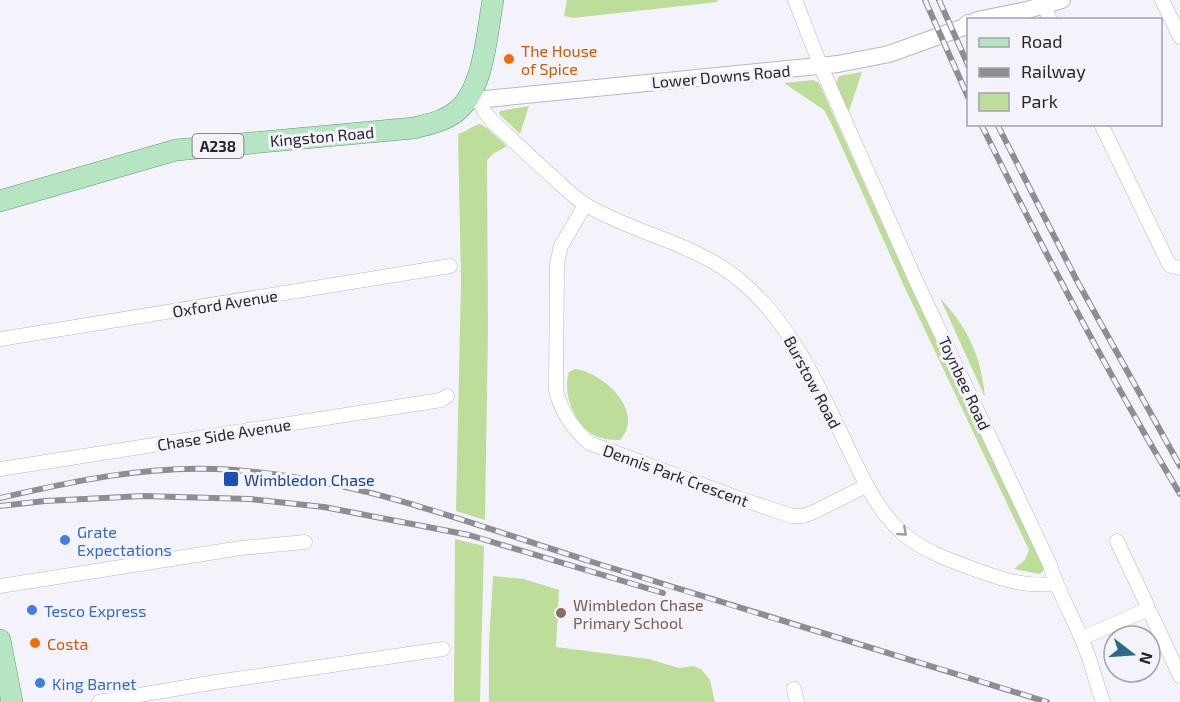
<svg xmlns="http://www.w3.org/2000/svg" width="1180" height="702" viewBox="0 0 1180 702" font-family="'Exo 2',sans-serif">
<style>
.green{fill:#bdde9a}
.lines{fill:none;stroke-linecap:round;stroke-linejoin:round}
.minor-casing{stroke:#b8b7c0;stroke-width:15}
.tertiary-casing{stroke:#b8b7c0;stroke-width:18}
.primary-casing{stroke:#639772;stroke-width:22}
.minor{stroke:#fff;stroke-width:14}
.tertiary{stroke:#fff;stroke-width:16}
.primary{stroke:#b5e5c1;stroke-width:21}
.rail-casing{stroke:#8e8d94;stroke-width:6}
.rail{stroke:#f4f3fc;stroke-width:4;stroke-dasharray:11;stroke-linecap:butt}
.oneway{stroke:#9e9ea0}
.food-dot{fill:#e8710a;stroke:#f4f3fc;stroke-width:2}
.transit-dot{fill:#1a4fb4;stroke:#f4f3fc;stroke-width:2}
.shop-dot{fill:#3f7fe0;stroke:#f4f3fc;stroke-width:2}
.education-dot{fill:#8d6e63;stroke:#f4f3fc;stroke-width:2}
.labels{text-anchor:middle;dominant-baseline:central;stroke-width:6;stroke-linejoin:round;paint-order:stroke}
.shield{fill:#f4f3fc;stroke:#65646a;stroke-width:1.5}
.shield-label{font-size:15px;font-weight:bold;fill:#28272b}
.food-label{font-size:16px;fill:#c56008;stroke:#f4f3fc;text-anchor:start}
.street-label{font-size:16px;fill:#28272b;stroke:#f4f3fc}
.transit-label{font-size:16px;fill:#164399;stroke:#f4f3fc;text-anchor:start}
.shop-label{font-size:16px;fill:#366cbe;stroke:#f4f3fc;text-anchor:start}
.education-label{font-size:16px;fill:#785e54;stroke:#f4f3fc;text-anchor:start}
</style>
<rect width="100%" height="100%" fill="#f4f3fc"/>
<!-- green -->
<g class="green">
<polygon points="567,0 717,0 718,2 573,18 564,16"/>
<polygon points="862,72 849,111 848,112 836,83 839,76"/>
<polygon points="813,80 819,83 909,283 1043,566 1043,571 1040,574 1014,569 1025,560 1029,550 904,286 832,125 824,110 784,83"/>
<polygon points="529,106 520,134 499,114 500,111"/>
<path d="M480,124L487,128L507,146L493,154L487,160L488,329L485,520L456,511L461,281L458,134C466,132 471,126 480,124Z"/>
<path d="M940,298C968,328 981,356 985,397Z"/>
<path d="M575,369C603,372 646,412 620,440C611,440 600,439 592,434C574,422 562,393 569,372Z"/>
<polygon points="455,539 484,546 480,702 454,702"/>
<polygon points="493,576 524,579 559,590 556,647 649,659 679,668 693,666 701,669 710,680 715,702 489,702 489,643"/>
</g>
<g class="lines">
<defs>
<g id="minor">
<path d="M795,0L821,67L916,281L1050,565C1057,590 1070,611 1080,635C1090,656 1095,680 1103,702"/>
<polyline points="1042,0 1050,20"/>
<polyline points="1162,0 1180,37"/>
<path d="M480,101L484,111L493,122C513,140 532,159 553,177C564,187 575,199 588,206C638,235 698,244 742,282C795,327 821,393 851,454C865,483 880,515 906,536C925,551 949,560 971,568C1001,579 1023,587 1055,584"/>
<polyline points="1101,124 1168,262 1171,266 1180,268"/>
<path d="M585,205L561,246L557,263L556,390C561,412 572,428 589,443L738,498L792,516H803L814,512L866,486"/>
<polyline points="0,339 450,266"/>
<polyline points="0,469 441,400 447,396"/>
<polyline points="1117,541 1147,605 1146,610"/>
<polyline points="0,586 241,548 305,542"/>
<polyline points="1082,638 1146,610 1150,612 1180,676"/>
<polyline points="794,689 797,702"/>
<polyline points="99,702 216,682 443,649"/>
</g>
<g id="tertiary">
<polyline points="977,20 1027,10 1062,0"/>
<polyline points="466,101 838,64 889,54 964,27 968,23"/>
</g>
<g id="primary">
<path d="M0,201L176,150L414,128C429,124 445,121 457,111C484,89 487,32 493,0"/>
<polyline points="0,640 12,702"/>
</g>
</defs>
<!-- minor casing -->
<use href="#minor" class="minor-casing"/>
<!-- tertiary casing -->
<use href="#tertiary" class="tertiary-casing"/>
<!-- primary casing -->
<use href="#primary" class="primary-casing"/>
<!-- minor -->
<use href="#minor" class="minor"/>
<!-- tertiary -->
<use href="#tertiary" class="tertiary"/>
<!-- primary -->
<use href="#primary" class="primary"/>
<defs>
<g id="rail">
<polyline points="925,0 968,97"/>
<polyline points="939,0 968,65"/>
<path d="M981,124C1043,250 1108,374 1180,494"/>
<polyline points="997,124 1076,279 1180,466"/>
<path d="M0,498C70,482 143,466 215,469C348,474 464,522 589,561C741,609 894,654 1047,702"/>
<polyline points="0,506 45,501 143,496 250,499 324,507 469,535 663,593"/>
</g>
</defs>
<!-- rail casing -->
<use href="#rail" class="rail-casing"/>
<!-- rail -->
<use href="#rail" class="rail"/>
</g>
<!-- one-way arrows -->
<defs><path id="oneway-chevron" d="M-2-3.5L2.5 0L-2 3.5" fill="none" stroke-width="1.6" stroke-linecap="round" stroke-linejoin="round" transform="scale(1.5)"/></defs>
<use class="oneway" href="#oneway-chevron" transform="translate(903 532) rotate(41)"/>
<!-- markers -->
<g class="food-dot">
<circle cx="509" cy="59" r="6"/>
<circle cx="35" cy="643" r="6"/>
</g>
<rect class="transit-dot" x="223" y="471" width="16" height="16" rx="3"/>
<g class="shop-dot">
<circle cx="65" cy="540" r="6"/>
<circle cx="32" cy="610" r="6"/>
<circle cx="40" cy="683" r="6"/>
</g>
<circle class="education-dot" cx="561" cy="613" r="6"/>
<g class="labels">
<!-- shield labels -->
<rect class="shield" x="192.5" y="134" width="51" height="24" rx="4.5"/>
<g class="shield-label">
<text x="218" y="146">A238</text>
</g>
<!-- food labels -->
<g class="food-label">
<text x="521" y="50">The House<tspan x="521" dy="18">of Spice</tspan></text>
<text x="47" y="643">Costa</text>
</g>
<!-- street labels -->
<g class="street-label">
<text transform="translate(721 76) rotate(-5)">Lower Downs Road</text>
<text transform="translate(322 136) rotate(-5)">Kingston Road</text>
<text transform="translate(225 303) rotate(-9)">Oxford Avenue</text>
<text transform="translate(813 382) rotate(62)">Burstow Road</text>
<text transform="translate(965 383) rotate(65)">Toynbee Road</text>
<text transform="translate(224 434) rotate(-9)">Chase Side Avenue</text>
<text transform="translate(676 475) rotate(20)">Dennis Park Crescent</text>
</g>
<!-- transit labels -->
<g class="transit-label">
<text x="244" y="479">Wimbledon Chase</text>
</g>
<!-- shop labels -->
<g class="shop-label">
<text x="77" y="531">Grate<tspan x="77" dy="18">Expectations</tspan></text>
<text x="44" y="610">Tesco Express</text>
<text x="52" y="683">King Barnet</text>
</g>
<!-- education labels -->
<g class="education-label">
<text x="573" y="604">Wimbledon Chase<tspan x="573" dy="18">Primary School</tspan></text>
</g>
</g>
<!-- legend -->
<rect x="967" y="18" width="195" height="108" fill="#f4f3fc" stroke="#a2a1a8" stroke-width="1.5"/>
<rect x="979" y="38" width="30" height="9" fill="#b5e5c1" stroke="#a2a1a8" stroke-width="1.5"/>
<text x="1021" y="48" font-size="18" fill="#28272b">Road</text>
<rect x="979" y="68" width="30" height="9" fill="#8e8d94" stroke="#a2a1a8" stroke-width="1.5"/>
<text x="1021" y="78" font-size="18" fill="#28272b">Railway</text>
<rect x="979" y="93" width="30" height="18" fill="#bdde9a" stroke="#a2a1a8" stroke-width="1.5"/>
<text x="1021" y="108" font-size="18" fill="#28272b">Park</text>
<!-- north arrow -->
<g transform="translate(1132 654) rotate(107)"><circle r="28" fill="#f4f3fc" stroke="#a2a1a8" stroke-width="1.5"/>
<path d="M0-4.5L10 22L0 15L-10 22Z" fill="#2e6a82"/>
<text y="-9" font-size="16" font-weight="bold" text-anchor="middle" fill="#28272b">N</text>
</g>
</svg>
